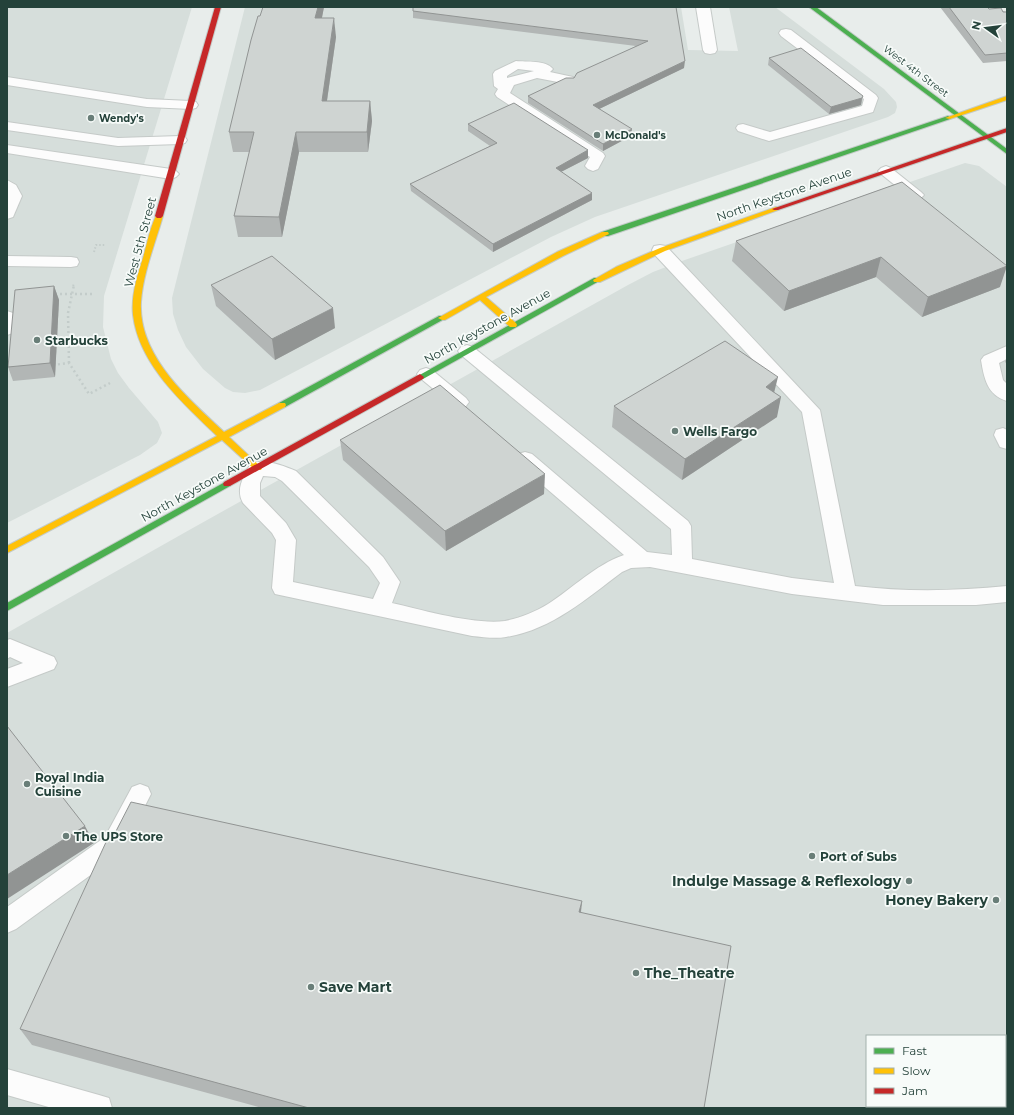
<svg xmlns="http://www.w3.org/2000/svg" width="1014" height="1115" viewBox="0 0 1014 1115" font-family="Montserrat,sans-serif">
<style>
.built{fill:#d6dedb}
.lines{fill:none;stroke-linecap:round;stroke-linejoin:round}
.lane-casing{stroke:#c5cac8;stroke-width:2}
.street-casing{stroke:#c5cac8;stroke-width:2}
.fast-casing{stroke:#c3cbc8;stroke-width:2}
.slow-casing{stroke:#c3cbc8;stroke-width:2}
.jam-casing{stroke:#c3cbc8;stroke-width:2}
.path-far1{stroke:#c3ccca;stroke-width:2;stroke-dasharray:1.5 2;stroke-linecap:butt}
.path{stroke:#c3ccca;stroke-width:2.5;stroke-dasharray:2 3;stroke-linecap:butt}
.lane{fill:#fcfcfc;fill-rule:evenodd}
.street{fill:#fcfcfc;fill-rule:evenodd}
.fast{fill:#4caf50;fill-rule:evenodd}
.slow{fill:#ffc107;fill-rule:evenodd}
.jam{fill:#c62828;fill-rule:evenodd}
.wall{fill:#b2b6b5}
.shaded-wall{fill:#919493}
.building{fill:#cfd4d2;stroke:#919493}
.poi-dot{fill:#697e78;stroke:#f7fbf9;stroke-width:1.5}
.labels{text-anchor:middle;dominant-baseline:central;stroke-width:3.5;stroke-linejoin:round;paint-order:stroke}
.far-street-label{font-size:10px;fill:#24423a;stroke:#f7fbf9}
.far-poi-label{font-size:10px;font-weight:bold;fill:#24423a;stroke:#f7fbf9;text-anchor:start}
.street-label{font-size:12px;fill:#24423a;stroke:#f7fbf9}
.poi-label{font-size:12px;font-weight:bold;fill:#24423a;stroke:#f7fbf9;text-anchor:start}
.near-poi-label{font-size:14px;font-weight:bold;fill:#24423a;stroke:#f7fbf9;text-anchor:end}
</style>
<rect width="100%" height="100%" fill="#e8edeb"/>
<!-- built -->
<g class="built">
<polygon points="7,7 192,7 104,296 103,327 111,359 118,373 129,388 158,422 162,433 157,443 140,455 7,523"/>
<polygon points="245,7 681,7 688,50 738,51 729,7 775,7 884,89 896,102 897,107 895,113 888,117 595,217 551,237 260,390 245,393 233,392 225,388 203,369 186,347 178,330 173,314 172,298"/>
<polygon points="965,163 979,166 1007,187 1007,1108 950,1108 942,1106 1005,1106 1005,1036 867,1036 867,1106 882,1106 882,1108 7,1108 7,633 191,529 628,285 653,272 679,262"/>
</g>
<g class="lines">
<defs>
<g id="lane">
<polygon points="786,29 791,30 876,95 878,98 873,112 769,141 738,131 736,128 738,125 743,124 770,132 862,106 864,99 781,36 779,33 781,30"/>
<path d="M516,61C526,62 546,60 553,69L550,72L573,77L575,80L573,83L568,84L537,78L514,85L510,93L603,153L605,156L598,169L593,171L588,169L585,166L590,157L497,97L495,94L498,89L494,86L493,74L495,71ZM518,69L534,71L507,78V76Z"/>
<polygon points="7,77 147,99 191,101 196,102 198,105 196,108 191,109 147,107 7,85"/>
<polygon points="7,122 118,138 180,136 185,137 187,140 185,143 180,144 118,146 7,130"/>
<polygon points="7,145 171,169 176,171 179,174 176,177 171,179 7,153"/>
<polygon points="886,166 891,168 921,192 924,195 921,198 916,200 911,198 881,174 878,171 881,168"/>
<polygon points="7,180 16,185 22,196 13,217 7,219"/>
<path d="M660,245L666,246L820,410L855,586C905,592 957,591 1007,586V602L976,605H883L792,594L650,567L631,568L622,572C586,599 551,630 506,637C495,639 483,637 472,636L275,594L272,588L276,540L272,533L243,503C235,489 244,476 251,463C266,459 282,465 296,471L383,557L400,582L392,603C423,610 474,625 505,621C520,618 535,612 548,604C573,588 595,565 624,555L518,464L516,459L518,454L525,452L532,454L647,552L672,555L671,529L461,355L458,351L461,347L467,345L473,347L688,521L691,526L692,559L792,578L834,583L802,412L654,254L652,250L654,246ZM263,476L275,477L282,481L369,567L380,583L373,599L293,582L296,540L286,523L260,496V483Z"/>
<polygon points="7,256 71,257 77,258 79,262 77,266 71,267 7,266"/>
<polygon points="7,311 13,313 17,319 13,333 7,335"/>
<path d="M1007,346V359L999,363L1003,380L1007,384V401C987,395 984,378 981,360L984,356Z"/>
<polygon points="426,368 432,370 466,398 469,402 466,406 460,408 454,406 420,378 417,374 420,370"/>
<polygon points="1003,428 1007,430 1007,449 1000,447 994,435 996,430"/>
<polygon points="10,639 54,657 57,663 54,669 7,687 7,669 23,663 10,657 7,659 7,640"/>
<polygon points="140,784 148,787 151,794 121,853 16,929 7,933 7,907 105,837 132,787"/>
<polygon points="7,1069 99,1095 109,1098 112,1108 52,1108 7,1095"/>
</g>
<polygon id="street" points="696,7 710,7 717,50 715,53 710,54 705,53 703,50"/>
<g id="fast">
<polygon points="809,7 816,7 1007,149 1007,154"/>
<polygon points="948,116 951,118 950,119 608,236 602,236 601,234 602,232"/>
<polygon points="594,278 600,278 601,280 423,379 420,380 416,377"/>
<polygon points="439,316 442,316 446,318 285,407 279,407 278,405 279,403"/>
<polygon points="227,481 231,484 230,486 7,611 7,603"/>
</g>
<g id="slow">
<polygon points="1007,96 1007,100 950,119 945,118"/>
<polygon points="776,207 778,208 778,210 665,251 600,282 594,282 593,280 616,267 660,248"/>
<path d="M157,214H161L163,216C155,244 143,273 141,302C138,356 188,398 224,432L279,403H285L286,405L285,407L229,437L262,468L261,470H255L222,440L7,553V546L217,436C183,403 139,365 133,315C131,296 137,276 143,258C147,244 150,227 157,214Z"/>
<polygon points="602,232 608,232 609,234 563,256 486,297 516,323 517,325 516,327 510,327 480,300 445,320 442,320 438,318 557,252"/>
</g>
<g id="jam">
<polygon points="215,7 221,7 163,216 161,218 157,218 155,216"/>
<polygon points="1007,128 1007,132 778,210 774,210 772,209"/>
<polygon points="420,374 424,377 423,379 230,486 224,486 223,484 224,482"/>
</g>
</defs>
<!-- lane casing -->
<use href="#lane" class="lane-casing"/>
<!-- street casing -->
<use href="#street" class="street-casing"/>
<!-- fast casing -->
<use href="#fast" class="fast-casing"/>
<!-- slow casing -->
<use href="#slow" class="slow-casing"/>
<!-- jam casing -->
<use href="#jam" class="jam-casing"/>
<!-- path-far1 -->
<g class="path-far1">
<polyline points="94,252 96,245 106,245"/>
<polyline points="73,286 74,284"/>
</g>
<!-- path -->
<g class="path">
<polyline points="55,294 92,294"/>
<polyline points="69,363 68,313 74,285"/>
<polyline points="53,365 69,363 89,394 110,383"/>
</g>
<!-- lane -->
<use href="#lane" class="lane"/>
<!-- street -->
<use href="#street" class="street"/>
<!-- fast -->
<use href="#fast" class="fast"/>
<!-- slow -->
<use href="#slow" class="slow"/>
<!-- jam -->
<use href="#jam" class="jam"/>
</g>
<!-- wall -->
<g class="wall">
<polygon points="263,7 324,7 322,18 336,37 327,101 370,101 372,121 368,152 299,152 282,237 238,237 234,216 250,152 233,152 229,132"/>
<polygon points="676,7 684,68 599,109 631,136 603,151 528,103 528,96 574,78 636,46 413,18 413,11"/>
<polygon points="940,7 987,7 989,9 1007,12 1007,61 983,63"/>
<polygon points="769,58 863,96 861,105 829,114 768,65"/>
<polygon points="468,124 588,150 588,158 561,172 592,200 493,252 411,191 410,184 490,146 468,131"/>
<polygon points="902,182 1000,287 922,317 876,277 784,311 732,261 736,241"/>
<polygon points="211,285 335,328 275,360 216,306"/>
<polygon points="54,286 59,300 55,377 13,381 8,367"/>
<polygon points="1007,356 1007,364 1005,362"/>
<polygon points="774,392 777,417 682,480 612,427 614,406"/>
<polygon points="340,440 544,494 446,551 343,460"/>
<polygon points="582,901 581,913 704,1108 262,1108 32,1045 20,1029"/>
</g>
<!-- shaded-wall -->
<g class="shaded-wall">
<polygon points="318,7 324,7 318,37 315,18"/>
<polygon points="334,18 336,37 324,121 322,101"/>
<polygon points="685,61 684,68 593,112 593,105"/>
<polygon points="862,98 861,105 829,114 831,107"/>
<polygon points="370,101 372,121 368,152 367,132"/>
<polygon points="632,129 631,136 603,151 603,144"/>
<polygon points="296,132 299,152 282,237 279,217"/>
<polygon points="588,150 588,158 555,175 556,168"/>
<polygon points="592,193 592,200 493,252 493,244"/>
<polygon points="881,257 876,277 784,311 789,291"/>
<polygon points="1007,266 1000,287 922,317 928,297"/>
<polygon points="54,286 59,300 55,377 50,363"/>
<polygon points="333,308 335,328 275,360 272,339"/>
<polygon points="778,377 773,397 766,387"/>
<polygon points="781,397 777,417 682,480 685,459"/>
<polygon points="545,474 544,494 446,551 445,531"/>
<polygon points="85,826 94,843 7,899 7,875"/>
<polygon points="582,901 580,919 579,912"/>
</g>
<!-- building -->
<g class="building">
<polygon points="263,7 318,7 315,18 334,18 322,101 370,101 367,132 296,132 279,217 234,216 254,132 229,132 251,40 258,16 260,16"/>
<polygon points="413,7 676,7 685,61 593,105 632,129 603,144 528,96 566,78 574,78 577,73 648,41 413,11"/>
<polygon points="949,7 987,7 989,9 1001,8 1003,12 1007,12 1007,53 985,55"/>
<polygon points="801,48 863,96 862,98 831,107 769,58"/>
<polygon points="514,103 588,150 556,168 592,193 493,244 410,184 497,143 468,124"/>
<polygon points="902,182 1007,266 928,297 881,257 789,291 736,241"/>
<polygon points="272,256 333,308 272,339 211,285"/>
<polygon points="54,286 50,363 8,367 15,290"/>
<polygon points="725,341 778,377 766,387 781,397 685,459 614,406"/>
<polygon points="440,385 545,474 445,531 340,440"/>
<polygon points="7,726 85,826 7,875"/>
<polygon points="131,802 582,901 579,912 731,946 704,1108 309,1108 20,1029 107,840 114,835"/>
</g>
<!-- markers -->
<g class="poi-dot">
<circle cx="91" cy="118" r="4"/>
<circle cx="597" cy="135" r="4"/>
<circle cx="37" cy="340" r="4"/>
<circle cx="675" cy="431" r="4"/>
<circle cx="27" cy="784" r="4"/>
<circle cx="66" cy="836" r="4"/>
<circle cx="812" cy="856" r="4"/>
<circle cx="909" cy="881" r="4"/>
<circle cx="996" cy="900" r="4"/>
<circle cx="636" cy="973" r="4"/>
<circle cx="311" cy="987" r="4"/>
</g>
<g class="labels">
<!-- far-street labels -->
<g class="far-street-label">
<text transform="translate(916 71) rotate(37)">West 4th Street</text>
</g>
<!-- far-poi labels -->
<g class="far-poi-label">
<text x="99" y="118">Wendy's</text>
<text x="605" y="135">McDonald's</text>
</g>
<!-- street labels -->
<g class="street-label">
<text transform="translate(784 194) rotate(-19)">North Keystone Avenue</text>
<text transform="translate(140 242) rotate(-75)">West 5th Street</text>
<text transform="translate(487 326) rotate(-29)">North Keystone Avenue</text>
<text transform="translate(204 484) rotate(-29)">North Keystone Avenue</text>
</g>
<!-- poi labels -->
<g class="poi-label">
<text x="45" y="340">Starbucks</text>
<text x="683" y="431">Wells Fargo</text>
<text x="35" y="777">Royal India<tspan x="35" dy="14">Cuisine</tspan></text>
<text x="74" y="836">The UPS Store</text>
<text x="820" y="856">Port of Subs</text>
</g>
<!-- near-poi labels -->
<g class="near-poi-label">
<text x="901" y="881">Indulge Massage &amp; Reflexology</text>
<text x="988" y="900">Honey Bakery</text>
<text x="644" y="973" text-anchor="start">The_Theatre</text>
<text x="319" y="987" text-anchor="start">Save Mart</text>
</g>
</g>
<!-- border -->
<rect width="1014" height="1115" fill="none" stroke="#24423a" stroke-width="16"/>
<!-- legend -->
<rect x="866" y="1035" width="140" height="72" fill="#f7fbf9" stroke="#a3b1ad"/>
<rect x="874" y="1048" width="20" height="6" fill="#4caf50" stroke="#a3b1ad"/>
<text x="902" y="1055" font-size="12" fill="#24423a">Fast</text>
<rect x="874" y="1068" width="20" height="6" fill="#ffc107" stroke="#a3b1ad"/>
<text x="902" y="1075" font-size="12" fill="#24423a">Slow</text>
<rect x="874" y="1088" width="20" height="6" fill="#c62828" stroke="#a3b1ad"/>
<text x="902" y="1095" font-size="12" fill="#24423a">Jam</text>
<!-- north arrow -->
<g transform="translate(986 28) rotate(284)" stroke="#f7fbf9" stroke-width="3" paint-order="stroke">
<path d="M0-3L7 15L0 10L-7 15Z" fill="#24423a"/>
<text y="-6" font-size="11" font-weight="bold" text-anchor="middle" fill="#24423a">N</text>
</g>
</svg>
